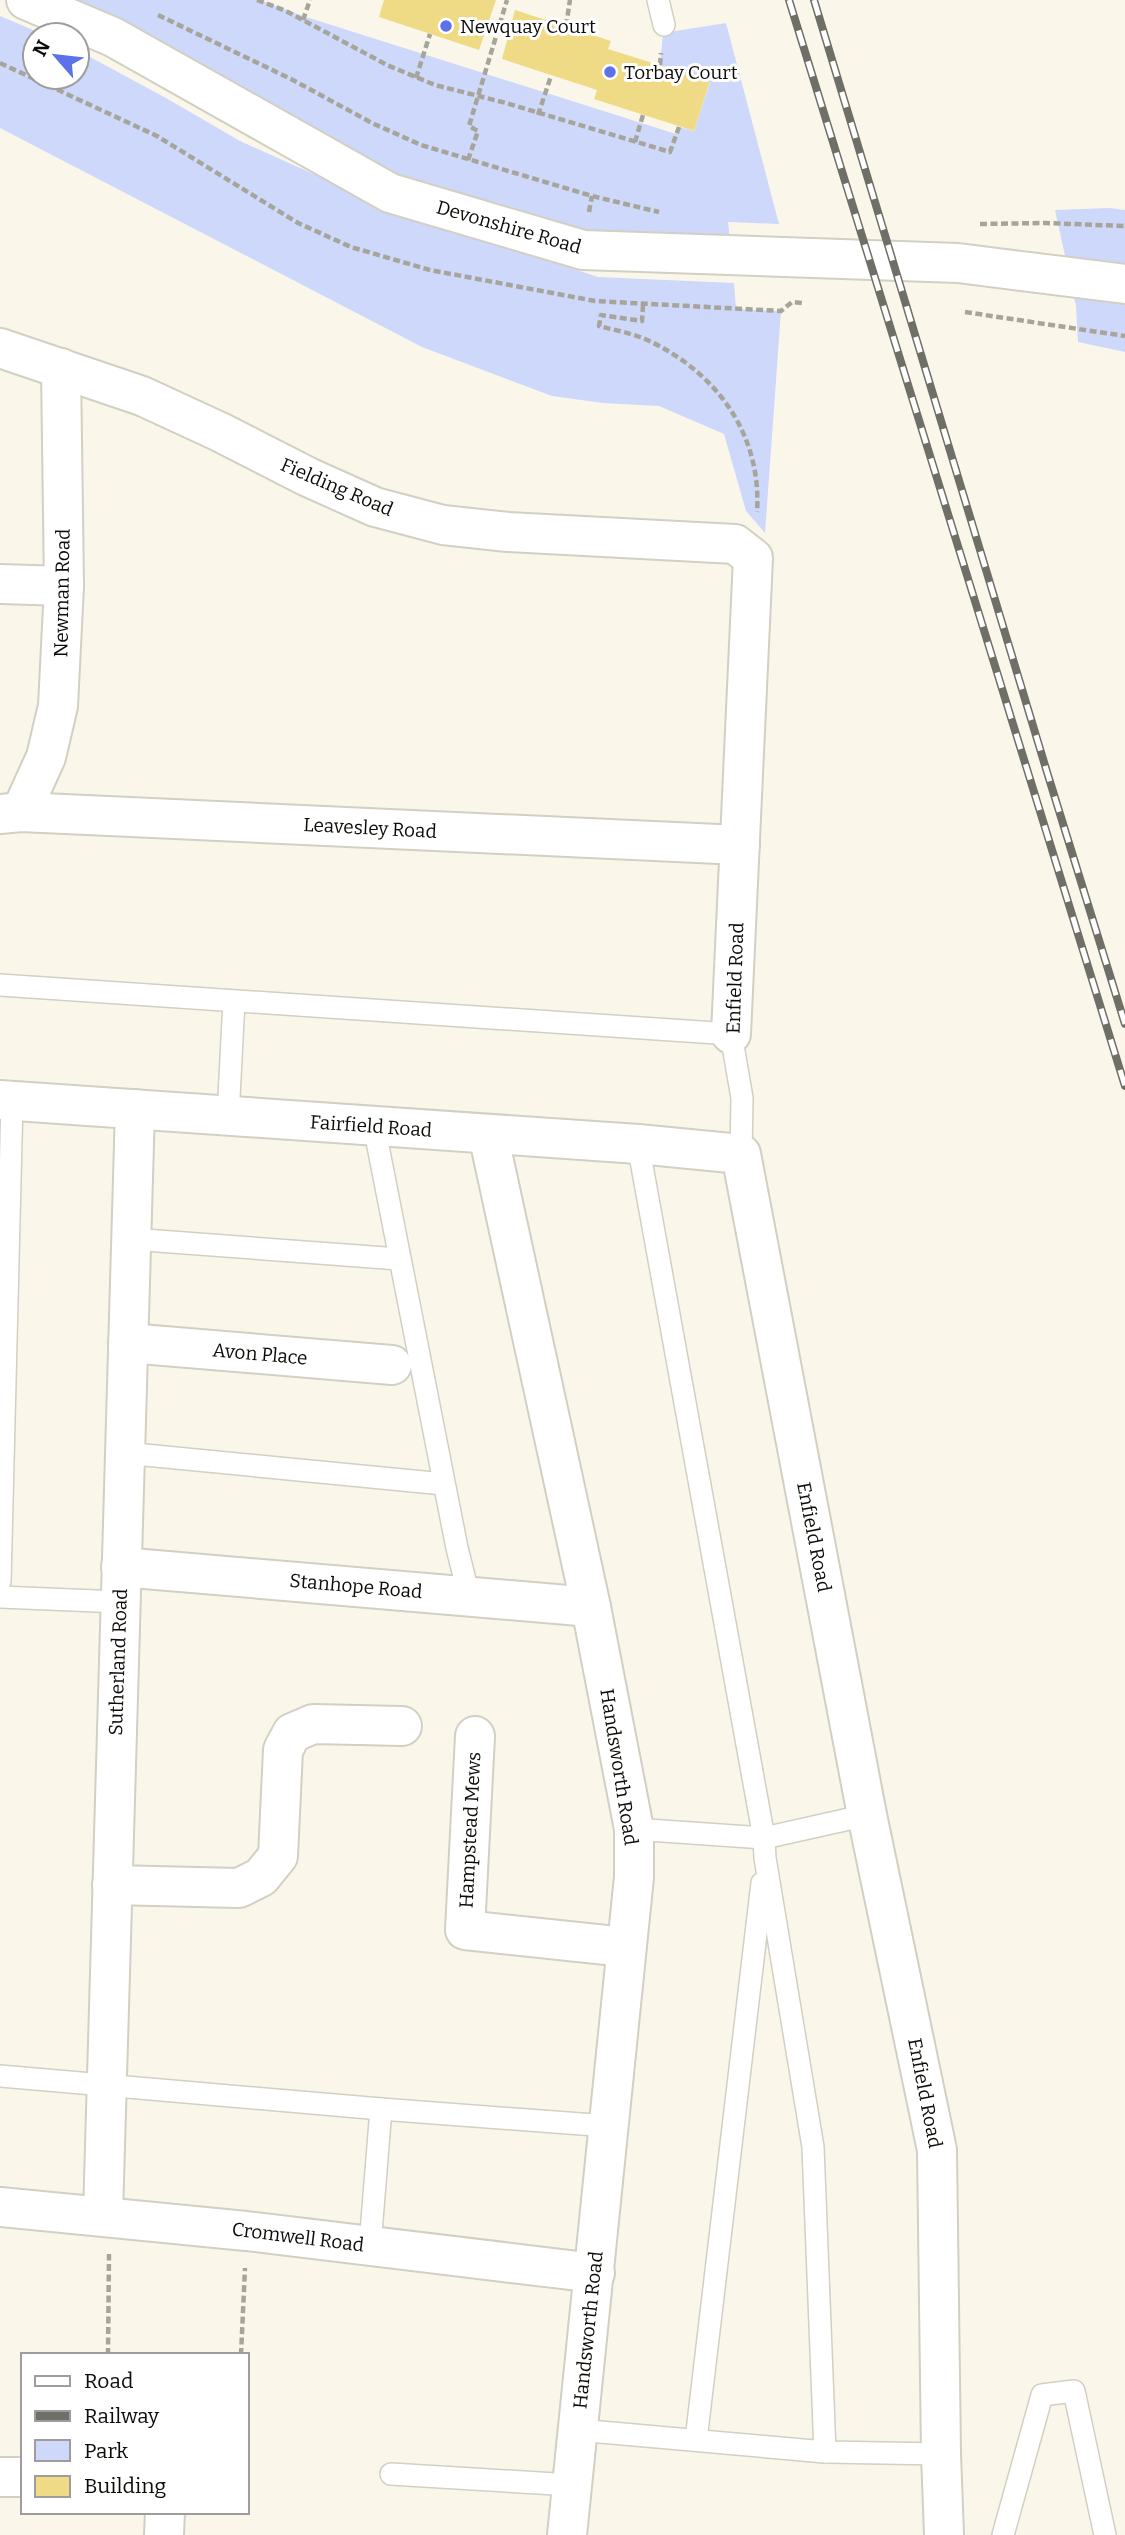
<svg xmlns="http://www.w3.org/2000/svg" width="1125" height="2535" viewBox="0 0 1125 2535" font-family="Bitter,serif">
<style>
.green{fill:#cdd8fb}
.building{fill:#efdb86}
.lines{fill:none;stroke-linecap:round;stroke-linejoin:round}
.lane-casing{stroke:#d2cfc3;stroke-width:24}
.street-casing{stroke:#d2cfc3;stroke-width:42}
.secondary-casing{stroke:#d2cfc3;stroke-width:42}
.path{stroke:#a7a59b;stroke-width:4.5;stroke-dasharray:7 3.5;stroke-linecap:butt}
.lane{stroke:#fff;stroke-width:21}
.street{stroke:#fff;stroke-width:38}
.secondary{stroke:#fff;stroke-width:38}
.rail-casing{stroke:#706f67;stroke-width:8}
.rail{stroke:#fff;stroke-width:5;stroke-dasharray:16;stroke-linecap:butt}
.poi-dot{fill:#5d71e8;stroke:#fff;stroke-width:2.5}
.labels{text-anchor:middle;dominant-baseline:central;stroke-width:6;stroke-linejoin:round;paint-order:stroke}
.poi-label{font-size:19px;fill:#0c0b07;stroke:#fff;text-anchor:start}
.street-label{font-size:19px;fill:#0c0b07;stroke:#fff}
</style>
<rect width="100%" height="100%" fill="#faf7ea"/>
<!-- green -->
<g class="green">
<polygon points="26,0 260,0 303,16 676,134 679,127 694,131 710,82 660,65 663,33 726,23 779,224 728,222 732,256 461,214"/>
<polygon points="0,16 45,35 35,35 35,77 77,77 77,50 166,98 240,141 396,211 598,277 734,283 736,309 781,311 765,533 746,511 724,434 659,406 603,403 552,396 422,347 0,128"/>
<polygon points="1110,208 1125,210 1125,352 1078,342 1076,306 1055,210"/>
</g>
<!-- building -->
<g class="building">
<polygon points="384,0 496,0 479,50 379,17"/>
<polygon points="515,10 611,41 608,49 710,81 694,131 594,99 597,90 502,59"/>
</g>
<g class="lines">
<defs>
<g id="lane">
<polyline points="658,0 664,25"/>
<polyline points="0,985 731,1034 742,1098 741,1154"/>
<polyline points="228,1116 234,1001"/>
<polyline points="374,1126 457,1548 469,1596"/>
<polyline points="638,1144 764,1838 765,1858 813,2147 825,2452"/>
<polyline points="131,1239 399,1259"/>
<polyline points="124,1453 444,1484"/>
<polyline points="0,1582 12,1101"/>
<polyline points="0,1597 120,1602"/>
<polyline points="634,1829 764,1838 867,1815"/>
<polyline points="0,2076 381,2109 608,2126"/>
<polyline points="370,2245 381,2109"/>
<polyline points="578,2430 825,2452 941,2454"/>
<polyline points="696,2440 762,1883"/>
<polyline points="391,2474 572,2485"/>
<polyline points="1003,2535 1042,2395 1074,2391 1105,2535"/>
</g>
<g id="street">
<polyline points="0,348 142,396 220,432 308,477 375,507 443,525 508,532 735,544 753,558 731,1034"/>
<polyline points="0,584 64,586"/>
<polyline points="21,812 46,757 58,706 64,586 61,368"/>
<polyline points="0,814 21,812 740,845"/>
<polyline points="0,1100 638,1144 741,1154 867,1815 937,2150 941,2454 944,2535"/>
<polyline points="488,1134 591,1607 634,1829 634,1877 567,2535"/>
<polyline points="128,1343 392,1365"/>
<polyline points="121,1567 591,1607"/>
<polyline points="475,1736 465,1930 625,1947"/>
<polyline points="112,1885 239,1888 261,1877 278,1856 283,1750 292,1733 313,1724 402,1726"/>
<polyline points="0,2207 246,2231 595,2273"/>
<polyline points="103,2215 135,1109"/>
<polyline points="0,2477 23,2477"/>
<polyline points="164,2535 165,2512"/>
</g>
<polyline id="secondary" points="26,0 113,37 390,193 583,250 958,263 1125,284"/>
</defs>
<!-- lane casing -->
<use href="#lane" class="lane-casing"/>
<!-- street casing -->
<use href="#street" class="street-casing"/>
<!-- secondary casing -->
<use href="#secondary" class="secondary-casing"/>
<!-- path -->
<g class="path">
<polyline points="257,0 286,11 387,65 435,85 506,103 670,152 679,127"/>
<polyline points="158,15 291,79 372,123 421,145 592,196 659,212"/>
<polyline points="303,20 310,0"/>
<polyline points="566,26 570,0"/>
<polyline points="0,63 157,136 298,223 351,247 430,270 595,301 781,311 792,302 803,303"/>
<polyline points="660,65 661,53"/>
<polyline points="416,78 430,34"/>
<polyline points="538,115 551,76"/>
<polyline points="635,142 643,115"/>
<polyline points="468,160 478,131 469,126 507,0"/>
<polyline points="589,212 592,196"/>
<polyline points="980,224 1045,223 1125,226"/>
<path d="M643,305L642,321L601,315L599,326C614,330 631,333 645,339C716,371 762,434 757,512"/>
<polyline points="965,312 1125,336"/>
<polyline points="108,2355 109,2254"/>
<polyline points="241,2355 245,2268"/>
</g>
<!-- lane -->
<use href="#lane" class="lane"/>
<!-- street -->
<use href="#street" class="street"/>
<!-- secondary -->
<use href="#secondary" class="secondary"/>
<defs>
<g id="rail">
<polyline points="789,0 1125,1086"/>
<polyline points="814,0 1047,772 1125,1024"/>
</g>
</defs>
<!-- rail casing -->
<use href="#rail" class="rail-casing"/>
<!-- rail -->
<use href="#rail" class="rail"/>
</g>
<!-- markers -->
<g class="poi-dot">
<circle cx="446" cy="26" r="7"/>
<circle cx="610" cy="72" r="7"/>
</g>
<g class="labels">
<!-- poi labels -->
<g class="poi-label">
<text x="460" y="26">Newquay Court</text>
<text x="624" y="72">Torbay Court</text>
</g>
<!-- street labels -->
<g class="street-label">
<text transform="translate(509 227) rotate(16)">Devonshire Road</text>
<text transform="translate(337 487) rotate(23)">Fielding Road</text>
<text transform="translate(62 593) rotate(-89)">Newman Road</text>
<text transform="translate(370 828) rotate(3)">Leavesley Road</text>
<text transform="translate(735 978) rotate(-88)">Enfield Road</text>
<text transform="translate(371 1126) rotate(4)">Fairfield Road</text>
<text transform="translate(260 1354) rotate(5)">Avon Place</text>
<text transform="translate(814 1537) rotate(79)">Enfield Road</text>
<text transform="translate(356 1586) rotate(5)">Stanhope Road</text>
<text transform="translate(118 1662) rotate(-88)">Sutherland Road</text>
<text transform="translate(619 1767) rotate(81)">Handsworth Road</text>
<text transform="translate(470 1830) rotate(-87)">Hampstead Mews</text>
<text transform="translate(925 2093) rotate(79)">Enfield Road</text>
<text transform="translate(298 2237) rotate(7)">Cromwell Road</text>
<text transform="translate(588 2330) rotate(-84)">Handsworth Road</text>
</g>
</g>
<!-- legend -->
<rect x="21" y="2353" width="228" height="161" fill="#ffffff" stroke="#9e9d9c" stroke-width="2"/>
<rect x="35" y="2376" width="35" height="10" fill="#ffffff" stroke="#9e9d9c" stroke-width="2"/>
<text x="84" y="2388" font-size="21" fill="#0c0b07">Road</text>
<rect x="35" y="2411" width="35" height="10" fill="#706f67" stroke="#9e9d9c" stroke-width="2"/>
<text x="84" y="2423" font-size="21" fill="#0c0b07">Railway</text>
<rect x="35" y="2440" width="35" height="21" fill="#cdd8fb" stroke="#9e9d9c" stroke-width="2"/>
<text x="84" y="2458" font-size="21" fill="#0c0b07">Park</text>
<rect x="35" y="2476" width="35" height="21" fill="#efdb86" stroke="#9e9d9c" stroke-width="2"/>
<text x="84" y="2493" font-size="21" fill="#0c0b07">Building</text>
<!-- north arrow -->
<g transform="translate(56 56) rotate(298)"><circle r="33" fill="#ffffff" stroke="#9e9d9c" stroke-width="2"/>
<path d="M0-5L12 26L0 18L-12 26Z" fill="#5d71e8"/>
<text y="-10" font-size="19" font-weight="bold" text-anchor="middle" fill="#0c0b07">N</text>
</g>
</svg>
